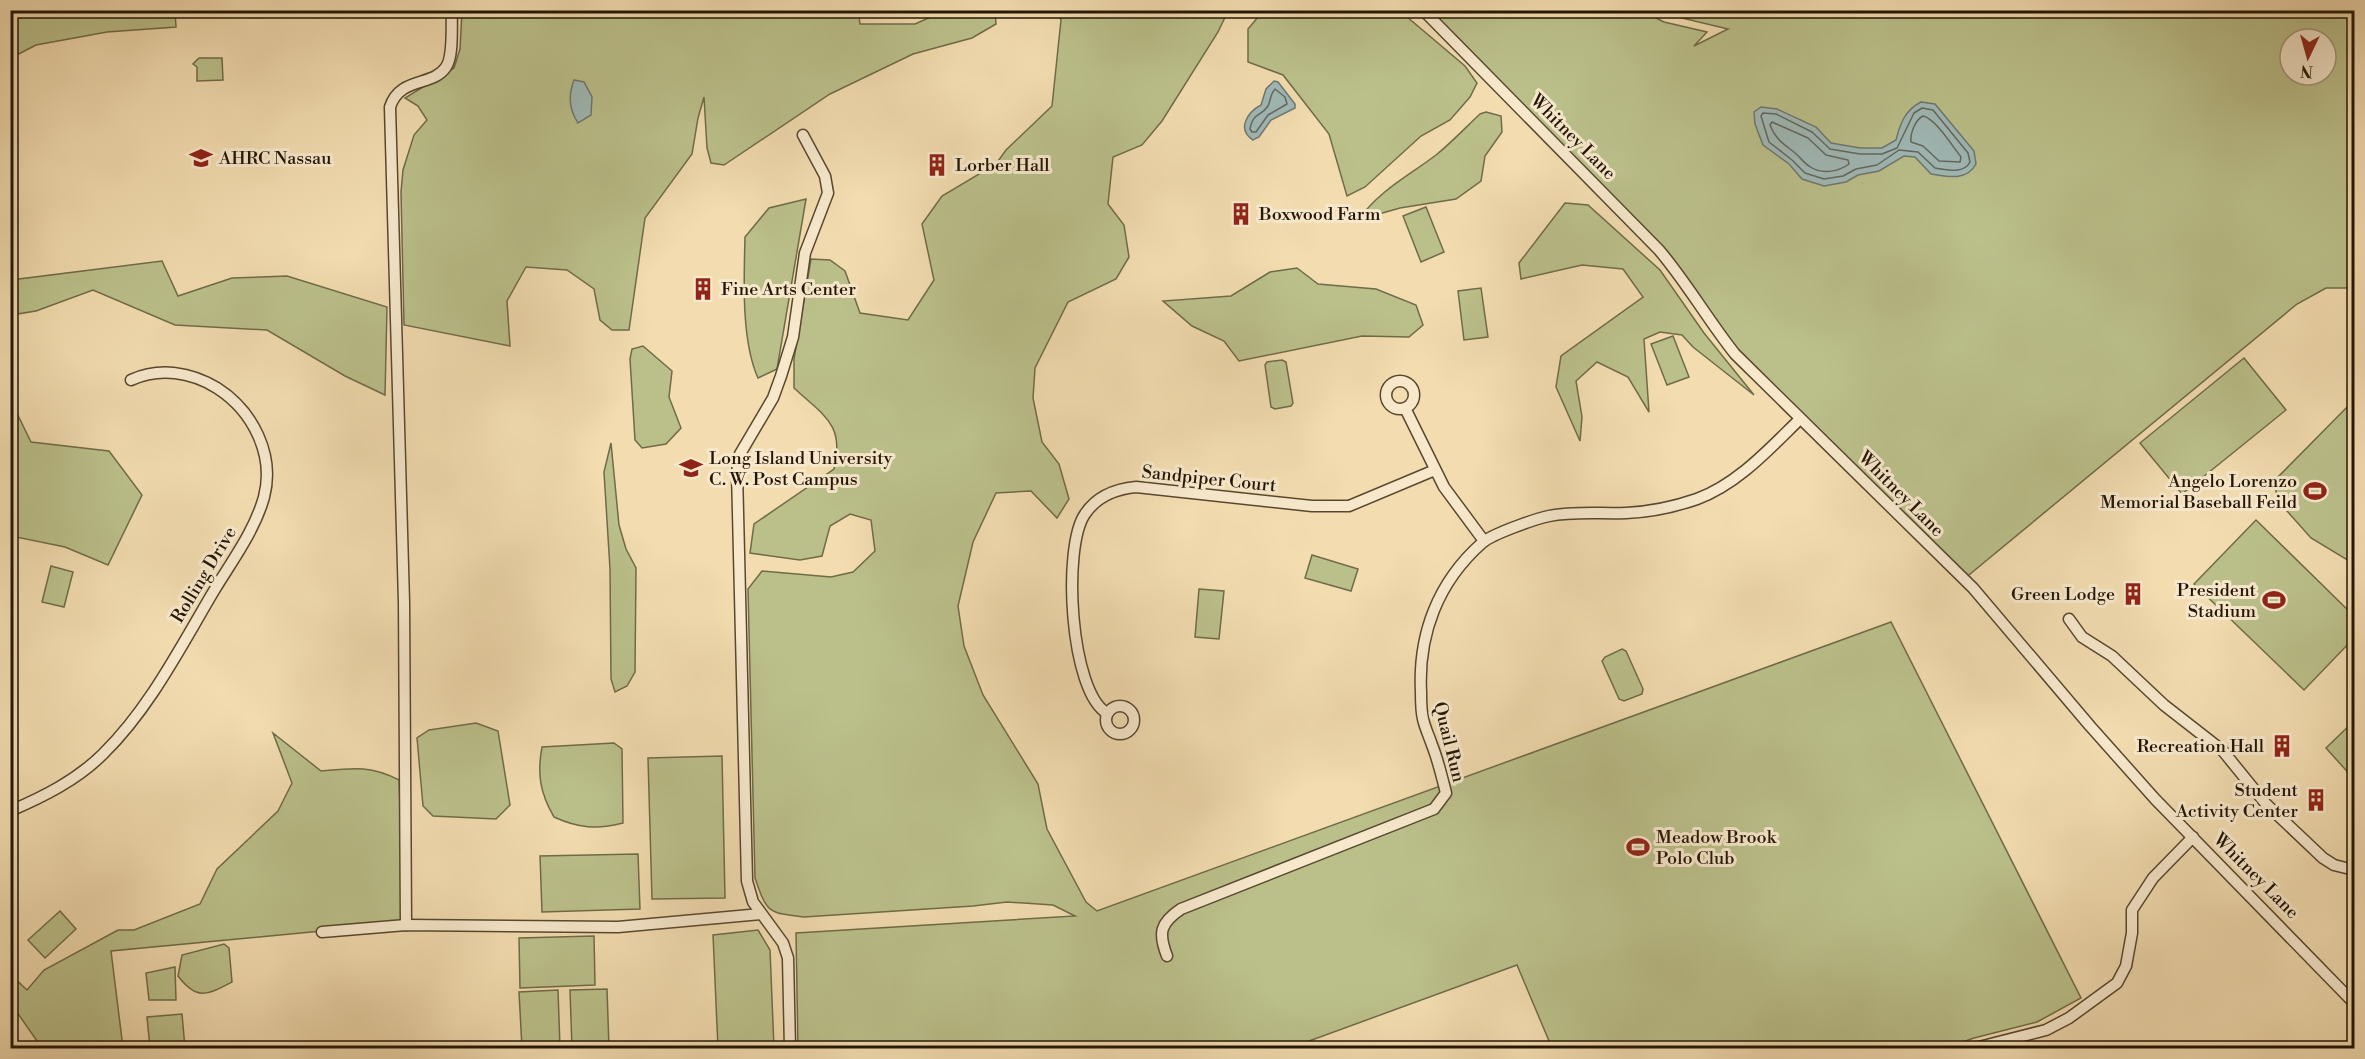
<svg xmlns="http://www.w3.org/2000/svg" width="2365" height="1059" font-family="'Libre Bodoni',serif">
	<rect width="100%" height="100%" fill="#f2dcb0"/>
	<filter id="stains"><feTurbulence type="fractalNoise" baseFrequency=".00333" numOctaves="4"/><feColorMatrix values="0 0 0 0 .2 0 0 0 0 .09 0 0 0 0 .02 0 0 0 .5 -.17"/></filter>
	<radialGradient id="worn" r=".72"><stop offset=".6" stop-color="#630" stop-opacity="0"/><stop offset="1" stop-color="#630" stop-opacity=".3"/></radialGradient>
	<g fill="#bbc08b" stroke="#706b48" stroke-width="1.5" fill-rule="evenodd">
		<path d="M11,10l164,1 1,16 -69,5 -71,13 -25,13z"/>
		<path d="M858,10l2,14h55l29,-13h51l1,13 -24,14 -59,16 -83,40 -106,71 -13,-2 -4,-15 -3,-51 -6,21 -6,36 -47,64 -16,112h-17l-12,-10 -6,-31 -27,-19 -41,-3 -19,34 3,45 -106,-21 -3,-133 2,-22 11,-35 13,-15 -9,-14 -13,-8 49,-30 6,-19 2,-38z"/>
		<path d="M1056,11h172l-10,21 -56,89 -20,24 -29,12 -5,47 16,21 5,32 -13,22 -48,23 -33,66 -2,30 9,44 17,22 10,35 -12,19 -26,-27 -35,2 -23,49 -15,64 6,40 19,49 55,89 9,45 39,73 11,9 794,-289 190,376 -44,24 -63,16 -29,10h-393l-35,-83 -227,83h-492l-2,-115 279,-17 -22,-11 -46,-3 -34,4 -169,11c-36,-4 -37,-4 -49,-39l-7,-289 14,-18 69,6 22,-5 22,-21 -4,-31 -21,-6 -20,12 -8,30 -22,4 -50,-7 4,-29 80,-55c11,-45 -10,-53 -40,-81v-29l17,-100 19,1 15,11 15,42 48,7 26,-40 -12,-56 20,-28 54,-32 10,-14 46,-44 9,-86z"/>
		<path d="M1263,11h137l65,55 12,17 -7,14 -20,23 -29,16 -56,51 -18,9 -18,-62 -46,-59 -35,-13v-33z"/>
		<path d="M1423,11h219l22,11 43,10 -13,14 34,-17 -75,-18h701v277h-28l-29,16 -333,275 -229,-225 -59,-85zM2290,39h36v36h-36z"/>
		<path d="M199,58h23l1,22 -26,1v-14l-4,-3z"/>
		<path d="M1486,112l15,4 1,16 -17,24 -4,25 -25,18 -56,9 -42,12c22,-30 49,-43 78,-65 15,-12 29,-27 44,-41z"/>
		<path d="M806,199l-29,170 -19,9c-17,-38 -14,-99 -13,-141l24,-29z"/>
		<path d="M1565,203l23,2 72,65 44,63 50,62 -61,-48 -11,-12 -22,-3 -16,7 5,73 -21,-35 -31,-15 -21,19 6,36 -2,24 -24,-54 5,-31 82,-59 -20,-28 -41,-4 -61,14 -2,-16z"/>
		<path d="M1426,207l18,45 -23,10 -18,-46z"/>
		<path d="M162,261l16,35 54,-18 55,-2 100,31 -2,88 -40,-19 -78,-46 -92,-5 -82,-35 -57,21 -25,4v-35z"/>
		<path d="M1297,268l21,16 58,5 40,16 7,20 -14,12 -47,-1 -123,25 -15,-20 -32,-15 -29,-25 68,-5 39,-24z"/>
		<path d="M1481,288l7,49 -24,3 -6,-49z"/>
		<path d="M1673,336l16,41 -22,8 -16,-41z"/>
		<path d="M643,346l29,25 -3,26 12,31 -15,16 -24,4 -7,-8 -5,-81 2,-10z"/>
		<path d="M2244,358l42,52 -104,84 -42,-51z"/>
		<path d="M1282,360l4,2 7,41 -2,3 -16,3 -4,-2 -6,-42 2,-3z"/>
		<path d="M10,399l21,43 78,9 33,44 -34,70 -43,-18 -54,-11z"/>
		<path d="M2354,400v164l-43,-26 -33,-37 -4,-20z"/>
		<path d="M611,443l8,82 7,24 10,19 -1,104 -8,14 -12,6 -4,-13 -1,-110 -6,-97z"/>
		<path d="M2256,520l98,96v22l-50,52 -110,-106z"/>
		<path d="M1312,555l46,14 -7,22 -46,-13z"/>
		<path d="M51,566l22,6 -9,35 -22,-5z"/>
		<path d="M1199,589l25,2 -5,48 -24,-2z"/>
		<path d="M1622,649l4,2 17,38 -1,5 -18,7 -5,-2 -17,-38 3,-4z"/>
		<path d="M2354,721v58l-28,-31z"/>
		<path d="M476,723l22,8 12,74 -14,14 -63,-3 -10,-10 -6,-68 12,-8z"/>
		<path d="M273,733l48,38c31,-3 50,-6 78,9l6,143 -294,28 12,97h-81l-28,-40 -3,2 -1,-33 2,-1 15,14 17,-20 74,-40h16l66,-26 17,-35 61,-58 14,-28z"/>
		<path d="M614,743l8,6 1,74c-26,7 -45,5 -69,-6 -14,-24 -17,-43 -12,-70z"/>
		<path d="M722,756l3,142 -73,1 -4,-141z"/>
		<path d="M638,854l2,55 -98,3 -2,-56z"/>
		<path d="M60,911l16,18 -31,29 -17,-18z"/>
		<path d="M758,930l12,20 4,98h-56l-5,-113z"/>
		<path d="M594,936l1,49 -75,3 -1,-50z"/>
		<path d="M224,944l5,4 3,34c-25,13 -35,19 -54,-6l4,-21z"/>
		<path d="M175,967l1,33h-27l-3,-27z"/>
		<path d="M607,989l2,59h-37l-2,-58z"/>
		<path d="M558,990l2,58h-38l-3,-56z"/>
		<path d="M182,1014l3,34h-35l-3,-31z"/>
	</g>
	<g fill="#a0b9b7" stroke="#6e7870" stroke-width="1.5">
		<path d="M574,80l10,2 8,15 -1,18 -13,8c-9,-14 -10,-27 -4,-43z"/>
		<path d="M1274,81l4,1 17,22v4l-24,12 -12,17 -6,3c-17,-11 -5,-28 8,-35l5,-16z"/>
		<path d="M1921,102l14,2 39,47 2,13c-9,17 -28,13 -45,10l-16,-17 -11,-1 -25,15 -21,4 -12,7 -22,4 -22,-7 -13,-15 -26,-19 -8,-21 -1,-12 7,-5 16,2 39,18 15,16 29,5h22l14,-8c4,-16 9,-30 25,-38z"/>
	</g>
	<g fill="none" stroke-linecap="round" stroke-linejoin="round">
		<g stroke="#62685e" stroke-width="1.5">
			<path d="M1275,89l10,8 2,7 -19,11 -12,17h-4l-2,-3c3,-17 11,-12 18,-23 3,-6 2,-12 7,-17z"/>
			<path d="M1922,108l11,2 35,43 2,9c-6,12 -23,8 -35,6l-17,-16 -19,-2 -22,15 -21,4 -13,7 -19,3 -19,-6 -13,-13 -23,-18 -8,-26 2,-3 13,1 36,18 18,17 30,5h22l15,-6 17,-35z"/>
			<path d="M1923,116c12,2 30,31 38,41l-1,5 -21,-1 -16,-15 -12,-4c-1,-8 4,-22 12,-26z"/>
			<path d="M1772,122l36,16 18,17 22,5 1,4c-11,8 -28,11 -40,2 -5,-3 -9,-9 -14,-13 -11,-9 -20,-14 -25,-28z"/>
		</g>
		<g stroke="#584830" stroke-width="13">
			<g id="minor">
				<path d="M1423,10l236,240c28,33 49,70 76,104l238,234 117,138 65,73 199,204"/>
				<circle cx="1400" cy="395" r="14"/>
				<path d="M1405,408l39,79 40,54"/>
				<path d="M2069,619l13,18 30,19 52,49 59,46 43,53 57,54 11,7 20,5"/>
				<circle cx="1120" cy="720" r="14"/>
				<path d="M1107,713c-37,-21 -45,-166 -22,-199 12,-18 30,-25 51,-27l176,19h37l86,-36"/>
				<path d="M10,811c33,-14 67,-31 93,-57 47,-46 78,-108 112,-165 17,-28 40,-59 49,-92 11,-42 -11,-86 -47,-109 -26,-16 -57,-21 -86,-8"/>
				<path d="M406,925l-2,-323 -14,-495c10,-31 43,-20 56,-40 8,-11 5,-43 6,-57"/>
				<path d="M322,932l84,-7 212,2 143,-13"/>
				<path d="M1167,956c-9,-23 -7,-33 14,-47l253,-100 12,-16c-4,-16 -8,-33 -14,-48 -3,-9 -7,-17 -9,-26 -2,-8 -2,-18 -2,-27 -3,-58 17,-110 61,-149 10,-9 53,-24 67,-27 25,-5 52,-2 77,-3 24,-1 48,-6 71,-14 41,-15 73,-51 103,-80"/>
				<path d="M790,1048l-2,-90 -5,-15 -30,-41 -6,-21 -10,-409 3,-18 33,-56 8,-22 12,-39 12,-84 23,-60 -3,-17 -22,-41"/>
				<path d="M1975,1048l71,-18 23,-12 48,-35 9,-17 6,-33v-23l21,-32 40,-41"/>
			</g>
		</g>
		<use href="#minor" stroke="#f7e8cc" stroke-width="10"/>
	</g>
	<defs>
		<g id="school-bare" transform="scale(1.8)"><path d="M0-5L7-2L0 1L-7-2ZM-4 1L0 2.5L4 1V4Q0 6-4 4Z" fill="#8f2418" stroke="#f7e8cc" stroke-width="2.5" paint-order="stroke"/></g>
		<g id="building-bare" transform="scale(1.8)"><path d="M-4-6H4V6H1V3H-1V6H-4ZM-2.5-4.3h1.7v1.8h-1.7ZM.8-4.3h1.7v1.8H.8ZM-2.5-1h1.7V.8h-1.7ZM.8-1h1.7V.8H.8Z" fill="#8f2418" stroke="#f7e8cc" stroke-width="2.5" paint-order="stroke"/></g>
		<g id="university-bare" transform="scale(1.8)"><path d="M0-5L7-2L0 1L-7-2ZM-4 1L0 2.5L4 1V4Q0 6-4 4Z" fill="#8f2418" stroke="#f7e8cc" stroke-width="2.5" paint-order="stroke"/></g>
		<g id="stadium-bare" transform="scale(1.8)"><path d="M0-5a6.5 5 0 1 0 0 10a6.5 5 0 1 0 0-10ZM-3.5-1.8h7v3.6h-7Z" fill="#8f2418" stroke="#f7e8cc" stroke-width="2.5" paint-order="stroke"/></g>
	</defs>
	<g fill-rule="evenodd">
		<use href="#school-bare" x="201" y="158"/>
		<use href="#building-bare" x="937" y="165"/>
		<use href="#building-bare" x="1241" y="214"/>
		<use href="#building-bare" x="703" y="289"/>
		<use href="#university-bare" x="691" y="468"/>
		<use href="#stadium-bare" x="2315" y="491"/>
		<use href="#building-bare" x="2133" y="594"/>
		<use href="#stadium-bare" x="2274" y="600"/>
		<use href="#building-bare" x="2282" y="746"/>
		<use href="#building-bare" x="2316" y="800"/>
		<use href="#stadium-bare" x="1638" y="847"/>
	</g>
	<g text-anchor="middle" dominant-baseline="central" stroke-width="6" stroke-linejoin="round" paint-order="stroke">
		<g font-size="18" fill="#241606" stroke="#f7e8cc">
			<text transform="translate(1573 137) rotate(45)">Whitney Lane</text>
			<text transform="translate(1209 479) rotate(6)">Sandpiper Court</text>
			<text transform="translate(1901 494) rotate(45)">Whitney Lane</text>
			<text transform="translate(204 575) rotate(-59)">Rolling Drive</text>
			<text transform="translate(1449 742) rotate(76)">Quail Run</text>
			<text transform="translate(2256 876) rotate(45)">Whitney Lane</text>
		</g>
		<g font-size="18" fill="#241606" stroke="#f7e8cc" text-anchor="start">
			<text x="219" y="158">AHRC Nassau</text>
			<text x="955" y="165">Lorber Hall</text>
			<text x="1259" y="214">Boxwood Farm</text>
			<text x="721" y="289">Fine Arts Center</text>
			<text x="709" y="458">Long Island University<tspan x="709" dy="21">C. W. Post Campus</tspan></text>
			<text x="2297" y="481" text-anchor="end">Angelo Lorenzo<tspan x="2297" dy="21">Memorial Baseball Feild</tspan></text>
			<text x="2256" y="590" text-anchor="end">President<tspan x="2256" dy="21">Stadium</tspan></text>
			<text x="2115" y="594" text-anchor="end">Green Lodge</text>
			<text x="2264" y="746" text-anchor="end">Recreation Hall</text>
			<text x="2298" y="790" text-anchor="end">Student<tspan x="2298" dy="21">Activity Center</tspan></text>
			<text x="1656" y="837">Meadow Brook<tspan x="1656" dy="21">Polo Club</tspan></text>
		</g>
	</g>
	<rect width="2365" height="1059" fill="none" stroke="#f2dcb0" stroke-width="36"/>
	<rect x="12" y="12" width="2341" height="1035" fill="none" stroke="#241606" stroke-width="3"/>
	<rect x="18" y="18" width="2329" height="1023" fill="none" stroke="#241606" stroke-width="1.5"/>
	<g transform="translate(2308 57) rotate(185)"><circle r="28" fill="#f7e8cc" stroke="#a3947d" stroke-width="1.5"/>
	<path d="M0-4.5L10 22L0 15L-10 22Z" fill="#8f2418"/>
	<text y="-9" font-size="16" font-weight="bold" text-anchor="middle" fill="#241606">N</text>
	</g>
	<rect width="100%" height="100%" filter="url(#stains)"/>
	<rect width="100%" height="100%" fill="url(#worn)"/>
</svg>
